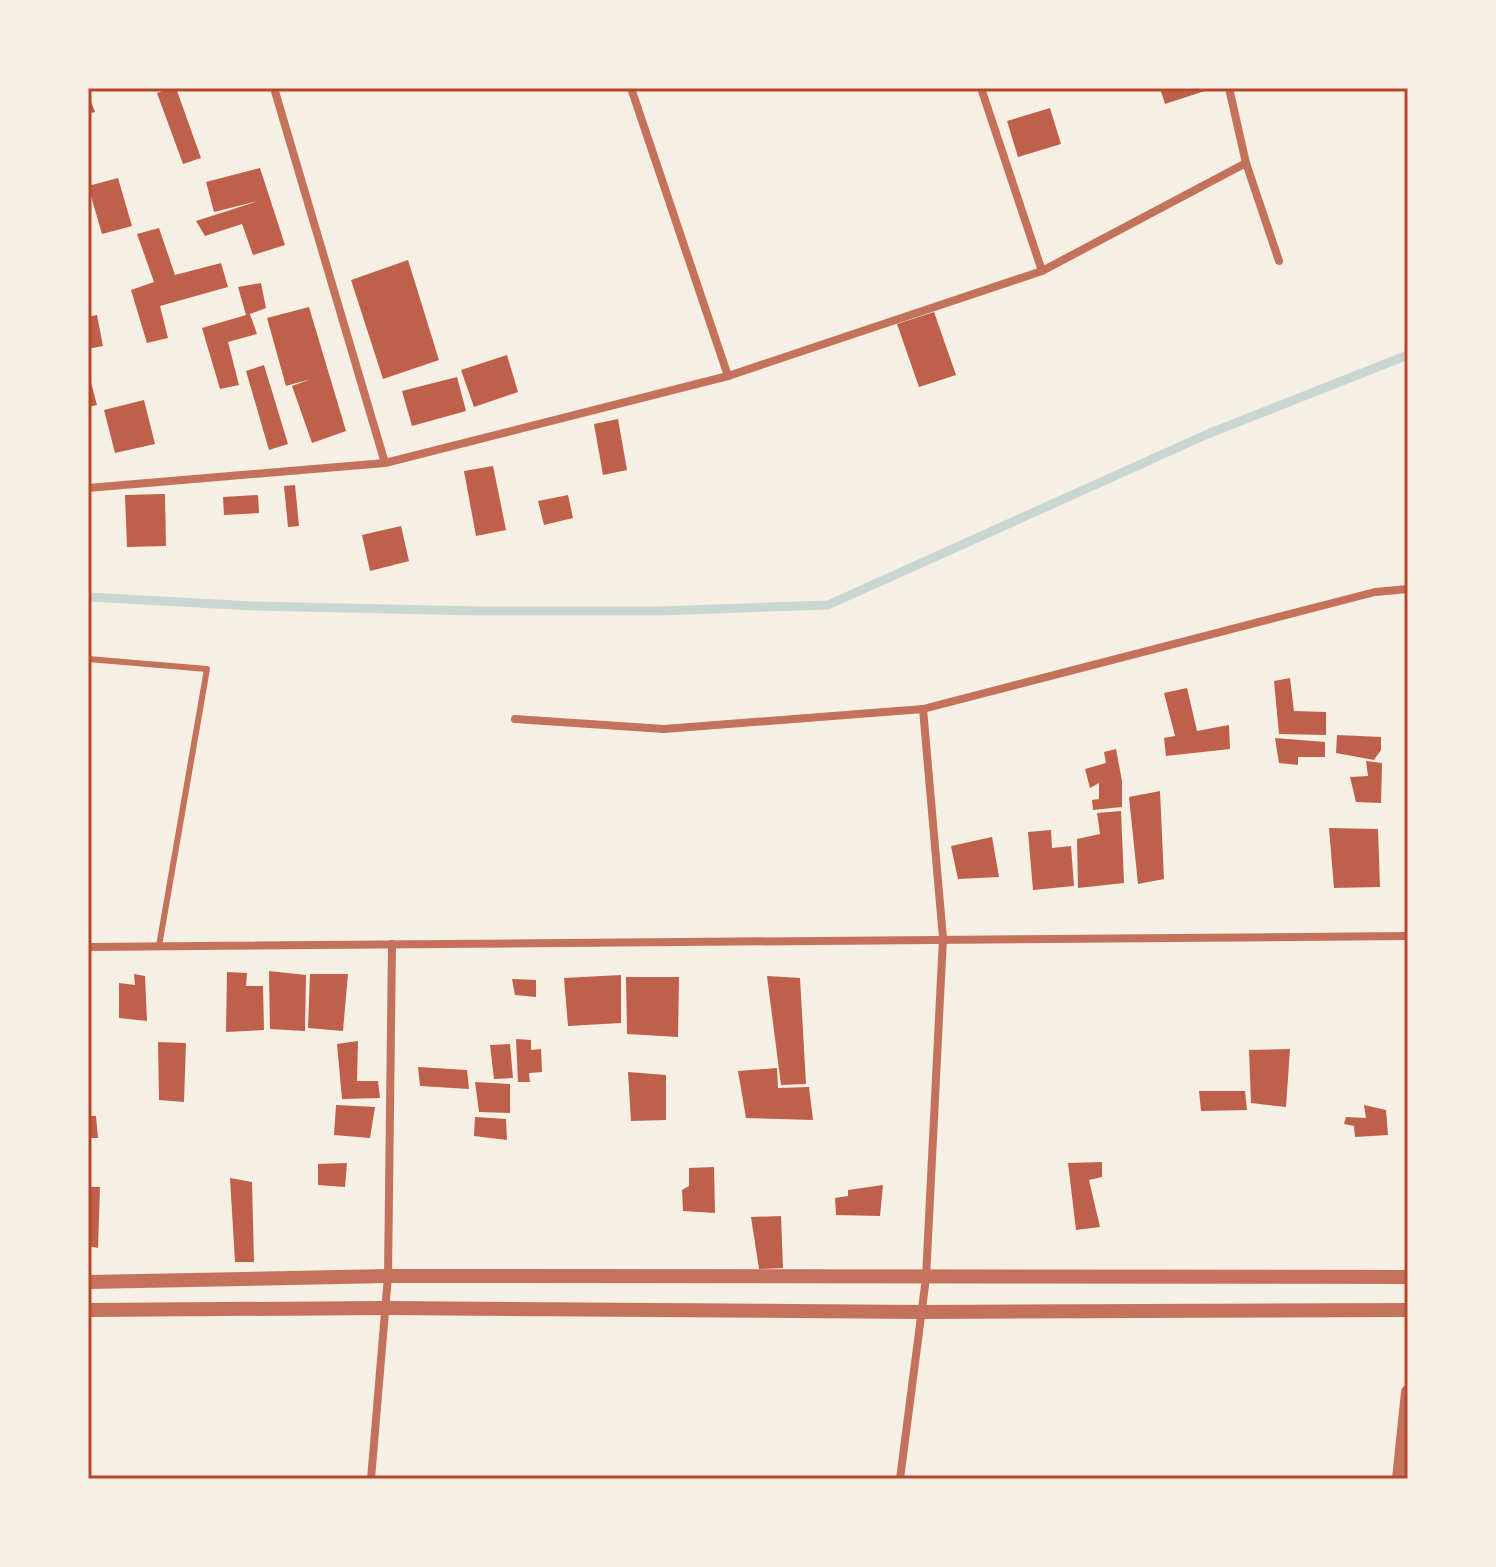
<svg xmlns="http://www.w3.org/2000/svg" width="1496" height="1567" font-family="'Public Sans',sans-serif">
	<rect width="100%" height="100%" fill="#f6efe4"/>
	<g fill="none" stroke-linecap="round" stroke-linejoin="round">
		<path stroke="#c9d6d2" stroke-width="9" d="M88,597l165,9 226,5h181l168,-6 382,-172 198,-78"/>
	</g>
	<g fill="#bf614a">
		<path d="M171,88h5l25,70 -18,6 -26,-71z"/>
		<path d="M1160,88h51v1l-46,15z"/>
		<path d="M88,94l7,18 -7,2z"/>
		<path d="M1050,108l11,36 -43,13 -11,-36z"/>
		<path d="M260,168l25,77 -32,10 -11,-31 -37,12 -9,-15 62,-20 -44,11 -8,-30z"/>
		<path d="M118,178l14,48 -30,8 -14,-48z"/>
		<path d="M159,228l16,47 46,-12 7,24 -68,19 8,32 -21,5 -16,-53 23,-8 -17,-48z"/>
		<path d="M408,260l31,100 -56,19 -32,-99z"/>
		<path d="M261,283l5,25 -16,6 7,20 -29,8 11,43 -19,4 -18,-61 44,-13 -8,-28z"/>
		<path d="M309,307l37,124 -34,12 -20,-57 19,-7 -25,7 -19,-68z"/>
		<path d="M934,312l22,63 -37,12 -22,-63z"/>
		<path d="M97,315l6,31 -15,3v-32z"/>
		<path d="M507,355l11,37 -44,15 -13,-37z"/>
		<path d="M264,365l24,79 -19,6 -23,-79z"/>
		<path d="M88,371l9,34 -9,2z"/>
		<path d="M457,377l9,34 -54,15 -10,-35z"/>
		<path d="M144,400l11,44 -40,9 -11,-43z"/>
		<path d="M618,419l9,51 -24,5 -9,-51z"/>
		<path d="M493,466l13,64 -30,6 -12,-65z"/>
		<path d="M295,485l4,41 -11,1 -4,-41z"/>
		<path d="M165,494l1,52 -39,1 -2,-52z"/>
		<path d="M258,495l1,18 -35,2 -1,-18z"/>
		<path d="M568,495l5,23 -29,7 -6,-24z"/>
		<path d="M401,526l8,35 -39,10 -8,-36z"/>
		<path d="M1290,678l4,33 32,1v23l-47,-1 -5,-53z"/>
		<path d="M1187,688l10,43 32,-6 1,24 -64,7 -2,-18 11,-2 -11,-43z"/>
		<path d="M1337,735l44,2v13l-7,10 -38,-7z"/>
		<path d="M1275,738l50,4v15h-27v8l-19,-2z"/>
		<path d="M1116,749l6,32v26l-29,3 -1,-10 7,-1v-16l-9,5 -5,-19 21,-6 -2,-11z"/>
		<path d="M1366,761l16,2 -1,40 -25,-1 -6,-25 18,-1z"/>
		<path d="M1160,791l4,88 -26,5 -9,-87z"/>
		<path d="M1121,811l3,72 -46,5 -1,-49 23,-5 -3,-21z"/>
		<path d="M1329,828l49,1 2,58 -46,1z"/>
		<path d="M1051,830l1,18 19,-2 3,40 -41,4 -5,-58z"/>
		<path d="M992,837l7,40 -41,2 -7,-33z"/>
		<path d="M269,971l37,4 -1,56 -35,-2z"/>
		<path d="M227,972l20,1 -1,13h17l1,44 -38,2z"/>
		<path d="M134,974l11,2 2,45 -28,-3v-35l16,2z"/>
		<path d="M310,974h38l-5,57 -35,-3z"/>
		<path d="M621,975v48l-53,3 -4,-48z"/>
		<path d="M767,976l33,2 6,106 -25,1z"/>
		<path d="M626,977h53l-1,60 -51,-3z"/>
		<path d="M512,979l24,1v17l-21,-2z"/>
		<path d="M516,1039l15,1v10l10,-1 1,23 -13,1 1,9h-12z"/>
		<path d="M358,1041l-1,40h21l2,17 -38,1 -5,-55z"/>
		<path d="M158,1042l28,1 -2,59 -25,-2z"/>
		<path d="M510,1044l3,34 -19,1 -4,-34z"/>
		<path d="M1290,1049l-4,58 -35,-4 -2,-53z"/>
		<path d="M418,1067l49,3 2,19 -49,-3z"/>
		<path d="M777,1068l1,20 31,-1 4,33 -67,-2 -8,-47z"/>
		<path d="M628,1072l38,3v45l-35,1z"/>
		<path d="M475,1082l35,2v29l-31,-1z"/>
		<path d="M1199,1091h46l2,19 -46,1z"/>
		<path d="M336,1105l39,2 -5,31 -36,-3z"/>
		<path d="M1364,1105l22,5 2,25 -33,2 -1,-11 -10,-2 2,-7 20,1z"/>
		<path d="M88,1116h8l2,22h-10z"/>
		<path d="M475,1117l31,2 1,21 -33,-4z"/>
		<path d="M1102,1162v15l-13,3 11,47 -24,3 -8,-67z"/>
		<path d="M347,1163l-2,24 -27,-2v-21z"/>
		<path d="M714,1167l1,46 -32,-2 -1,-21 7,-4v-18z"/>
		<path d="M230,1178l22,4 2,80h-19z"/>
		<path d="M883,1185l-3,31 -44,-1 -1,-17 13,-2v-6z"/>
		<path d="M88,1187h12l-2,61 -10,-2z"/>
		<path d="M781,1216l2,52 -24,1 -8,-52z"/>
	</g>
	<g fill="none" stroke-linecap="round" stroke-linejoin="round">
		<path stroke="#c5725c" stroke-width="6" d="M88,659l119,10 -48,277"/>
		<g stroke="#c5725c" stroke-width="8">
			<path d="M274,88l111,375"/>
			<path d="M631,88l97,288"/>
			<path d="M981,88l61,183"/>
			<path d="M1229,88l17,75 33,98"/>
			<path d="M88,488l297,-25 343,-87 314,-105 204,-108"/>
			<path d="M515,719l149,10 259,-20 452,-117 33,-3"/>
			<path d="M88,947l1320,-11"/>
			<path d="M371,1479l17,-203 4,-332"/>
			<path d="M900,1479l26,-201 17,-340 -20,-229"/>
		</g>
		<g stroke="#c5725c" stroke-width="14">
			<path d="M88,1282l300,-6 1020,1"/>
			<path d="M88,1310l298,-2 535,4 487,-2"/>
			<path d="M1399,1479l9,-87"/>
		</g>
	</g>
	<rect width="1496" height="1567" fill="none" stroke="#f6efe4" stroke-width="180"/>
	<rect x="90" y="90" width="1316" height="1387" fill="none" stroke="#b5482f" stroke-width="3"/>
</svg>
